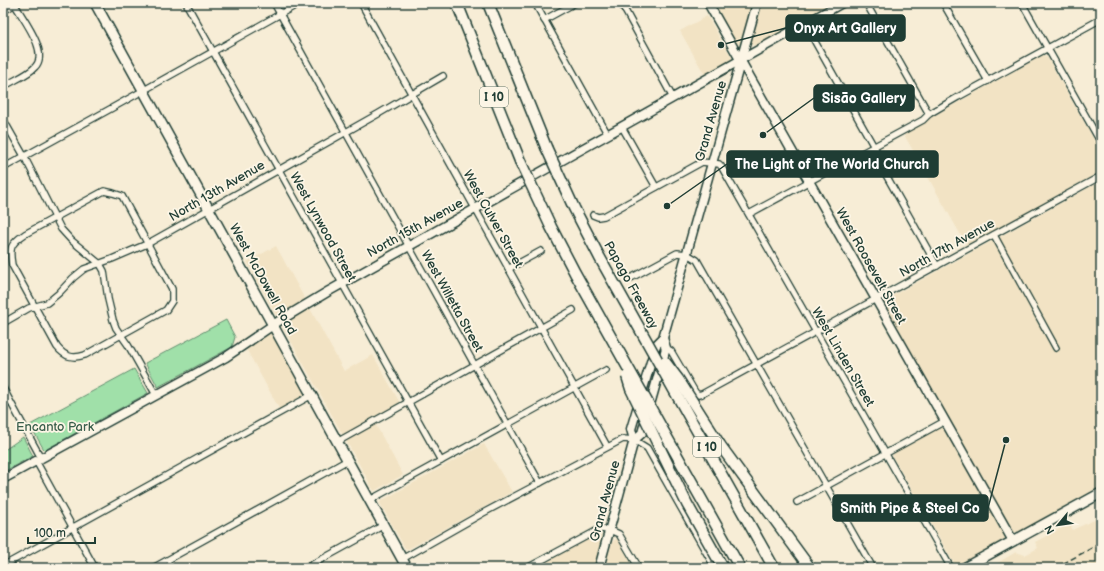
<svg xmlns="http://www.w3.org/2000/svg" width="1104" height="571" font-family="'Balsamiq Sans',sans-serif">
	<rect width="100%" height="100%" fill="#f7edd6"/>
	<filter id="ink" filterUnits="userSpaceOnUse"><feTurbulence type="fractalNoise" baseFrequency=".025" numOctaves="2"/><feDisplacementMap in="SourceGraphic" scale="8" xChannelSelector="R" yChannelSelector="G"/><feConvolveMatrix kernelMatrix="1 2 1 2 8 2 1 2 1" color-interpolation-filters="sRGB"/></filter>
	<g filter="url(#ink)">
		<g fill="#f2e3c4">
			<path d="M715,3h118l-75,42 -24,-1 -20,-36z"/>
			<path d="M707,16l25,42 -1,3 -26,14 -25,-44z"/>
			<path d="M1043,55l4,2 54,95v20l-134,74 -64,-113z"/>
			<path d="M1101,181v305l-82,46h-5l-2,-1 -129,-228 2,-3z"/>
			<path d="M276,246l68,125 29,-16 27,48 -28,15 31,57 -29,16 -127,-229z"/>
			<path d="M274,324l38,71 -31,17 -37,-67z"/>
			<path d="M939,428h3l3,1 61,107 -2,4 -45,25 -5,-2 -61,-106v-4z"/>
			<path d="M484,444l28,48 -104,57 -3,-1 -25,-45 1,-2z"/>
			<path d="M1101,517v51h-112l27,-16 9,3 13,-7 -3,-6 36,-19 1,7z"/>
			<path d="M598,534l3,2 1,4 -8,28h-59z"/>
			<path d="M616,539l2,1 16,28h-29l7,-26z"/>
		</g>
		<g fill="#a0e0a9" stroke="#608e6e">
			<path d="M226,320l9,17 -3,10 -74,40 -13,-24z"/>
			<path d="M134,369l14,24 -103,57 -2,-2 -13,-23z"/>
			<path d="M23,437l10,19 -30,16v-21z"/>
		</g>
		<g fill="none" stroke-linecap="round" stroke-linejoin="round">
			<g stroke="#1f3d34" stroke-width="8">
				<g id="street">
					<path d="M186,3l255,458"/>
					<path d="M274,3l266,480"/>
					<path d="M361,3l246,443"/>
					<path d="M535,3l73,132"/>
					<path d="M621,3l52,95"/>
					<path d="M866,3l63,111"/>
					<path d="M943,3l45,78"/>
					<path d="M1022,3l79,140"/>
					<path d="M1100,3l1,1"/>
					<path d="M3,11l14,-8"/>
					<path d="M544,20l31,-17"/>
					<path d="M805,24l73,130 3,12 56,100"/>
					<path d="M3,87c9,-6 25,-12 32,-20 15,-15 -13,-49 -21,-64"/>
					<path d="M3,119l21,37 37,73 10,11 29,24 4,7 4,28 5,21 3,8 12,17 28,50"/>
					<path d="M622,127l34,60"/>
					<path d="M3,168l109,-60 188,-105"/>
					<path d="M104,191l9,2 9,3 50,93v12l-6,9 -81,45c-12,4 -20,2 -28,-8l-45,-82c-3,-17 -2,-21 13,-31z"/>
					<path d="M749,214l174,-94 6,-6 29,-17 143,-78"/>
					<path d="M593,215l5,2 6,-1 98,-54 17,2 2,2 230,402"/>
					<path d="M994,235l62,113"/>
					<path d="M508,269l33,-18"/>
					<path d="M629,279l48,-26 10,1 10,6 176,308"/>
					<path d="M3,323l26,-15 18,-5 12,-10 14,-15 11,-9 28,-10 35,-15 231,-130 65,-38"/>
					<path d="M664,347l7,4 24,41 3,3 4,-1 399,-218"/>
					<path d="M3,388l38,70"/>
					<path d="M337,442l236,-132"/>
					<path d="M36,461l59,107"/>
					<path d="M370,500l236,-130"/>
					<path d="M797,502l148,-81"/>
					<path d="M402,559l81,-46 140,-74 11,1 13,8 68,120"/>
					<path d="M3,566l309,-171"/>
					<path d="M153,568l195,-108"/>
					<path d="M306,568l78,-43"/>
					<path d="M527,568l73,-39 10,1 9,4 20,34"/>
				</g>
			</g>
			<g stroke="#1f3d34" stroke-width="11">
				<g id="secondary">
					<path d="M708,3l305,538"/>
					<path d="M634,440l-3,-11 25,-84 7,-7 94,-335"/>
					<path d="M3,479l223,-122 53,-36 50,-30 513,-288"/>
					<path d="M599,568l35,-128 8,-7 24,-85 -3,-10"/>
				</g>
			</g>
			<g stroke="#1f3d34" stroke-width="12">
				<g id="primary">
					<path d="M95,3l312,565"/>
					<path d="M964,568l137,-75"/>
				</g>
			</g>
			<g stroke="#1f3d34" stroke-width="13">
				<g id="highway">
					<path d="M457,3l63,158"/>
					<path d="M488,3l58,144"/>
					<path d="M720,445l90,123"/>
				</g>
			</g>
			<use href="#street" stroke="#fcf5e5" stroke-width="5.5"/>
			<use href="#secondary" stroke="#fcf5e5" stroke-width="8"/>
			<use href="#primary" stroke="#fcf5e5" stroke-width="9"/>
			<use href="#highway" stroke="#fcf5e5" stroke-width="10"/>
			<path stroke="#1f3d34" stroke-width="1.5" stroke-dasharray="6 3" stroke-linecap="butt" d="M1055,568l46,-25"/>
			<g stroke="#1f3d34" stroke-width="13" stroke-linecap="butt">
				<g id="highway-bridge">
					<path d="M546,147l28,61 26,50 174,310"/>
					<path d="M520,161l31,66 24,46 165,295"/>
					<path d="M665,362l13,17 42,66"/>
					<path d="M627,376l4,13 56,115 36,64"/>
				</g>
			</g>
			<use href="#highway-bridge" stroke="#fcf5e5" stroke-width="10"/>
		</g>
	</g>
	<g text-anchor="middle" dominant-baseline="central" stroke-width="3.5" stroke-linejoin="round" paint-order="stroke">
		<g fill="#fcf5e5" stroke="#617469" stroke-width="1">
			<rect x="480" y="87" width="28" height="20" rx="3"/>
			<rect x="693" y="437" width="28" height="20" rx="3"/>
		</g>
		<g font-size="12" font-weight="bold" fill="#1f3d34">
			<text x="494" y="97">I 10</text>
			<text x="707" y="447">I 10</text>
		</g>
		<g font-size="13" fill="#1f3d34" stroke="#fcf5e5">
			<text transform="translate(711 121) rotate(-74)">Grand Avenue</text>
			<text transform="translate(217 191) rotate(-30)">North 13th Avenue</text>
			<text transform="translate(493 219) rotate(61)">West Culver Street</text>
			<text transform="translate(323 227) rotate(61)">West Lynwood Street</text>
			<text transform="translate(415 228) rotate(-29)">North 15th Avenue</text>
			<text transform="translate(947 248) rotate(-29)">North 17th Avenue</text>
			<text transform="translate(871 266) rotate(61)">West Roosevelt Street</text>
			<text transform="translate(263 279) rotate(61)">West McDowell Road</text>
			<text transform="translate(631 285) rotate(61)">Papago Freeway</text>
			<text transform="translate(452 301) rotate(61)">West Willetta Street</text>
			<text transform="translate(843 357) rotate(60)">West Linden Street</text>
			<text transform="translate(605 501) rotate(-75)">Grand Avenue</text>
		</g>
		<g font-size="13" fill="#395e4b" stroke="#fcf5e5">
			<text x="55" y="427">Encanto Park</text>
		</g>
	</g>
	<path fill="none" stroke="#1f3d34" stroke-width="1.5" d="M721 45L786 28M763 135L814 98M667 206L727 164M1006 440L988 508"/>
	<g fill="#1f3d34" stroke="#fcf5e5" stroke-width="1.5">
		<circle cx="721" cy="45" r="4"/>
		<circle cx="763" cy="135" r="4"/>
		<circle cx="667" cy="206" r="4"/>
		<circle cx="1006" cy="440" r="4"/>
	</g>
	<g fill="#1f3d34" stroke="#1f3d34" stroke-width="1.5">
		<rect x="786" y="15" width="119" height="26" rx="4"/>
		<rect x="814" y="85" width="100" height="26" rx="4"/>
		<rect x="727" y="151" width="211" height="26" rx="4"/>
		<rect x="833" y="495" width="155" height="26" rx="4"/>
	</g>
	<g font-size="14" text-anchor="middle" font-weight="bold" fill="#fff">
		<text x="845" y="33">Onyx Art Gallery</text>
		<text x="864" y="103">Sisāo Gallery</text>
		<text x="832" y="169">The Light of The World Church</text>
		<text x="910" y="513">Smith Pipe &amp; Steel Co</text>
	</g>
	<rect width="1104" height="571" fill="none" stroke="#fcf5e5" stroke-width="16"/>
	<rect x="8" y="8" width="1088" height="555" fill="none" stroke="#1f3d34" stroke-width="1.5" filter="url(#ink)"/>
	<g transform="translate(1058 525) rotate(241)" stroke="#fcf5e5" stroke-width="3" paint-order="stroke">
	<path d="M0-3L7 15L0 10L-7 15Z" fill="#1f3d34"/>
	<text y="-6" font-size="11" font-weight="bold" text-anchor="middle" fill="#1f3d34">N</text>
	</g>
	<path d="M28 537v6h67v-6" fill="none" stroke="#1f3d34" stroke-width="2"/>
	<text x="34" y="537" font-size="12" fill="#1f3d34" stroke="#fcf5e5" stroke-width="3" paint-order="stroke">100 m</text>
</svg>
